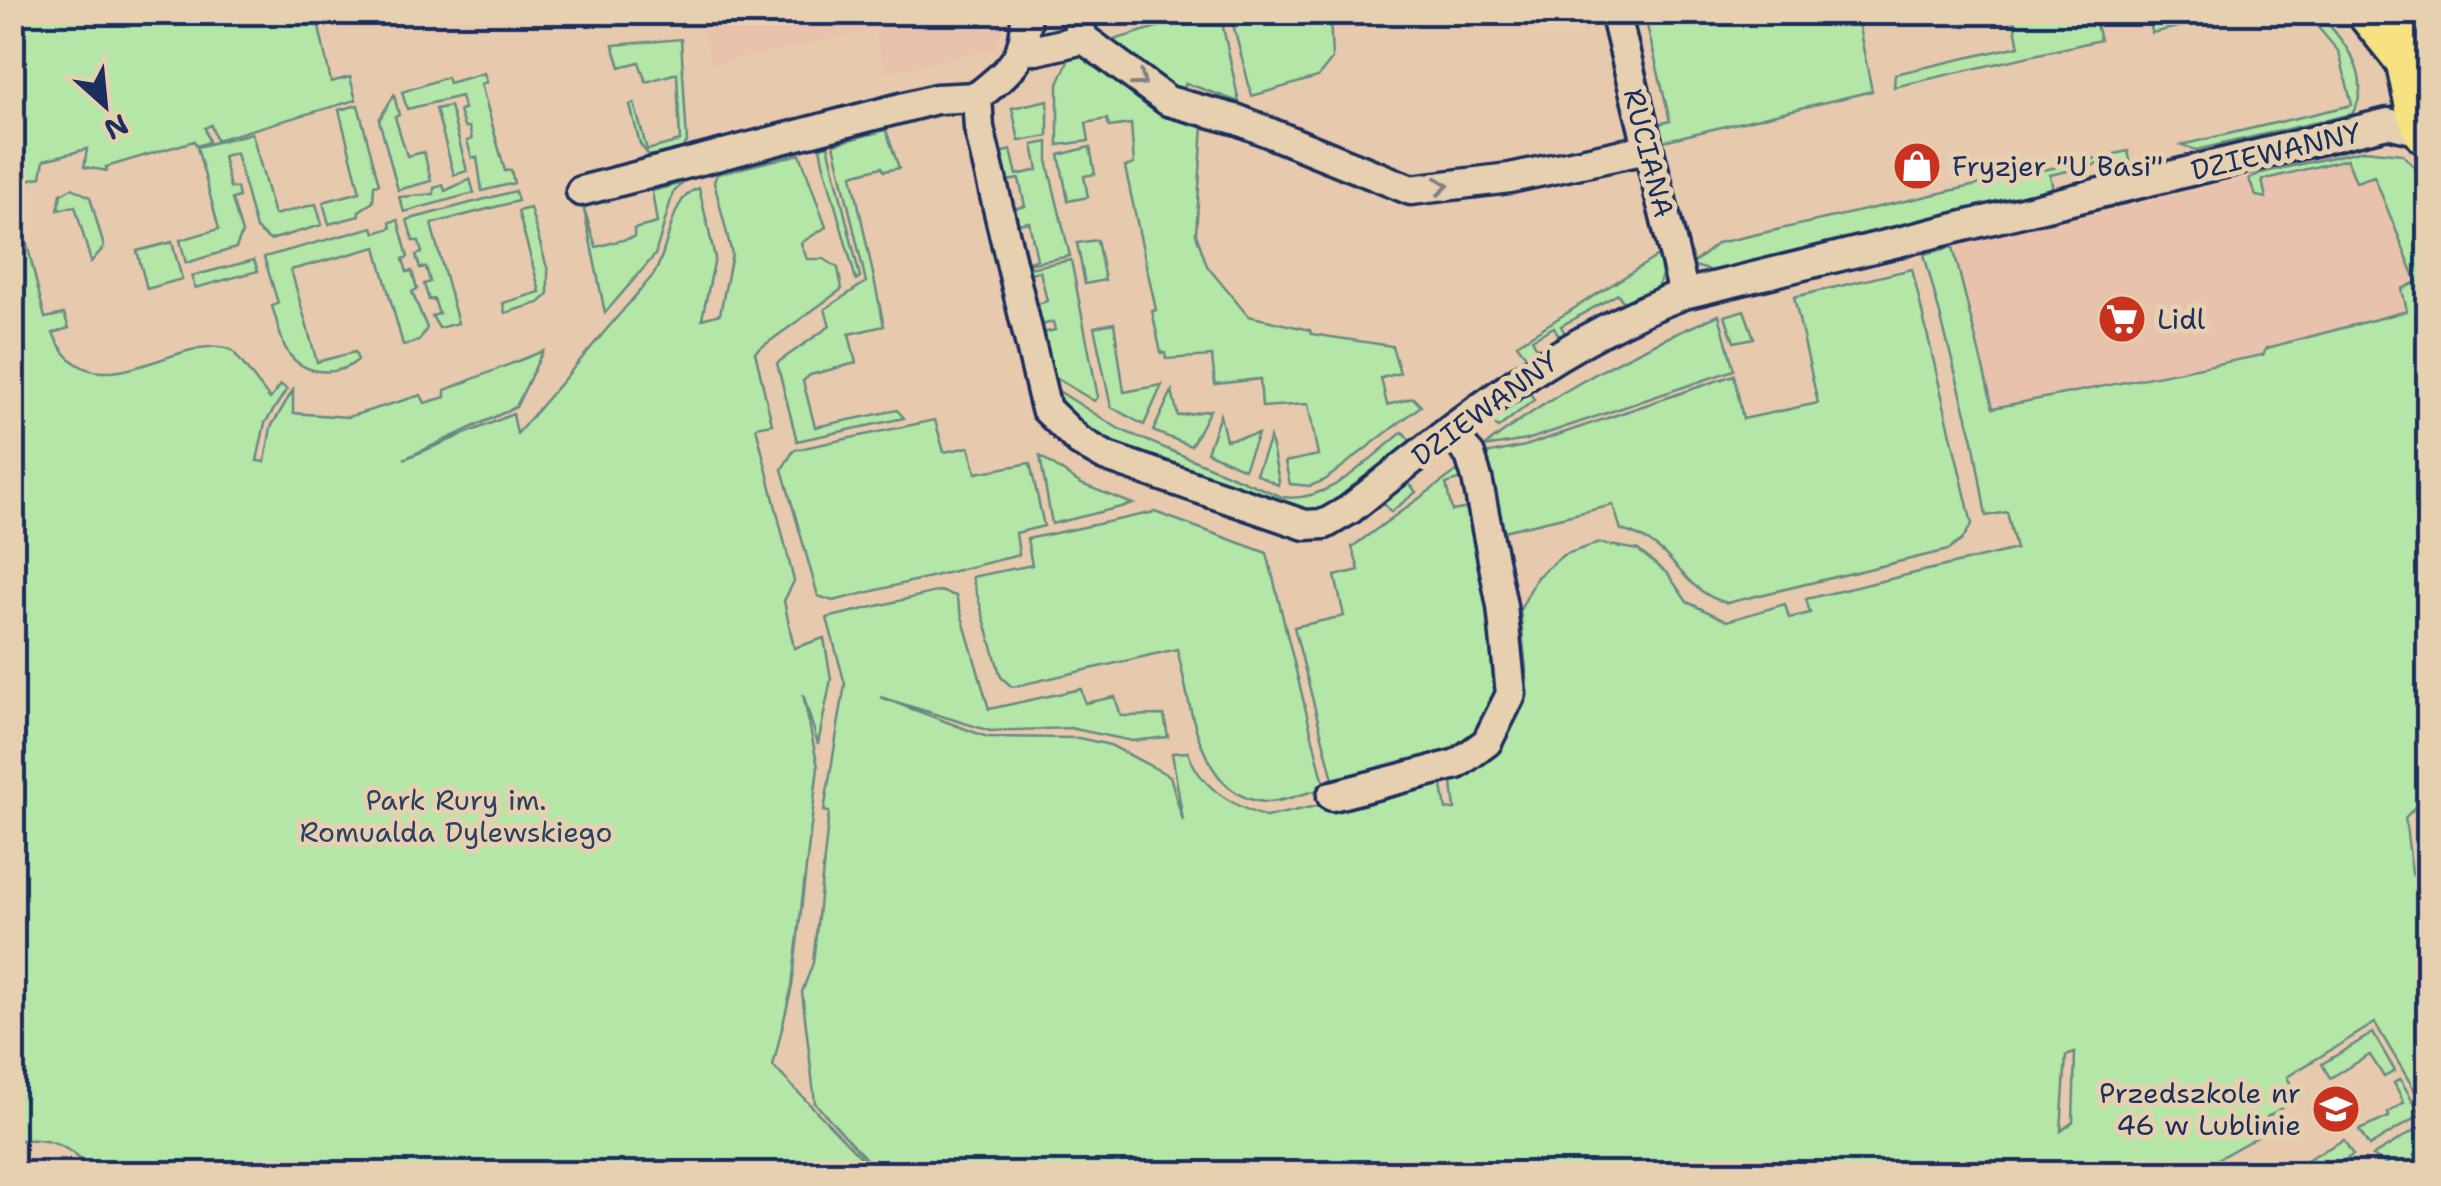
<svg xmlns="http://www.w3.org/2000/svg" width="2441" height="1186" font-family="'Shantell Sans',sans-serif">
	<rect width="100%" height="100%" fill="#e7caae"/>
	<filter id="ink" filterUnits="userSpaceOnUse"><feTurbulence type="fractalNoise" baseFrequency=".01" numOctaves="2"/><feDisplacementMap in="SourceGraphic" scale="20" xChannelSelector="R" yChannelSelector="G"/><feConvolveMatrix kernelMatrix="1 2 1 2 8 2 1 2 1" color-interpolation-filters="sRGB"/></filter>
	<g filter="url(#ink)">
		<g fill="#e8c2ad">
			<path d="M700,13l308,-1 1,1 -13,36 -111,24 -11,-43 -163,35z"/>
			<path d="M2364,150l53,132 -10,29 -139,37 -5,7 -271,53 -39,-161z"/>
		</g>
		<g fill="#b3e6a7" stroke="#678a82" stroke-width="2.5" fill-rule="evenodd">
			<path d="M2149,12h89v1l-86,20z"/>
			<path d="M12,13h304l15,69 19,-5 6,23 -140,40 -5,-15 -6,3 4,14 -12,4 -3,-5 -88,26 1,4 -23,-4 3,-18 -43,11 -3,17 -28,6z"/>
			<path d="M1179,13h41l19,89 -53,-19 -5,12 -74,-53 60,-18z"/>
			<path d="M1230,13h100l2,46 -14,18 -66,19z"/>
			<path d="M1644,13h212l16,78 -213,51 -5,-17 16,-4z"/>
			<path d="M2012,13h81l7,27 -206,47 1,-13 124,-28z"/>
			<path d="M2306,13h13c23,27 57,64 33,101l-156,36 -15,-5 171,-40 -13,-53z"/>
			<path d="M681,39l6,103 -5,6 -33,8 -9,-12 -10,-39 4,-2 13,47 33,-9 -3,-68 -31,9 -7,-20 -19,5 -7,-22z"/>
			<path d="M1076,51l127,74 -7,109 11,32 41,50 62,14 1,4 81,12 8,27 -19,5 6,27 26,-7 8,8 -96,74 -15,6 -20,-2 -5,-22 33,-7 -10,-51 -46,3 -2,-28 -45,5 -3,-28 -46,3 -1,-6h-4l-9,-42 4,-1 -31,-143 9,-3 -3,-40 -22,3 -2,-8 -21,4 3,18 -31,4v-61l14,-32z"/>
			<path d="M484,73l3,9 -6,2 24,87 6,-1 3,13 -32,8 -5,-34 -5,1 -5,-17 5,-2 -3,-12h-5l-5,-16 5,-2 -3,-13 -54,13 -5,-17 45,-15 2,6z"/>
			<path d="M394,95l5,20 -4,2 12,39 17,-4 7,29 -33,9 -19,-70z"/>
			<path d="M1048,100v36l-29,5 -7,-33z"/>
			<path d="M358,105l21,79 -5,1 -1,17 -14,9v5l-30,8 -6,-22 37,-10 -21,-82z"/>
			<path d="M450,106l17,65 -13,4 -18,-66z"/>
			<path d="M886,130l13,38 -15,3 -2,-4 -30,8 32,151 -35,8 7,29 -46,12 -7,6 12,46 82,-17 7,8 -107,23 -20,-78 53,-37 -5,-17 41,-27 -32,-138z"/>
			<path d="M252,133l22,82 42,-11 6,21 -52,15 -14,-11 -20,-76 -13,3 7,32h7l2,9 -7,2 10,34 -6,15 -50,15 -6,-23 39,-11 -22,-82z"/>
			<path d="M1048,142v23l22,91 -48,9 15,-6 -8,-37 -17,3 -3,-15 16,-4 -6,-27 -17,3 -7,-28 16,-4 6,25 21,-5 -5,-25z"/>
			<path d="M828,145l32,132 -4,3 -33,-118 -3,-15z"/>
			<path d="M1090,147l5,27 -11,2 4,21 -20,4 -9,-46z"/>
			<path d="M2364,150l38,4 26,28v611l-23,25 7,55 16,26v214l-53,-90 -88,54 11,21 -31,19 6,11 -68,38 8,7h-1334l-64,-70 -13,-111 11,-29 16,-151 -5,-1 21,-127 -18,-66 113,-27 16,5 33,113 92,-20 4,14 30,-6 6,19 43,-1 4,22 -36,4 -62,-13 -80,3 -110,-34 107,40 92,1 31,7 60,31 13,45 -11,-68 16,-1c11,35 45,54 78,65l175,-38 5,31 9,-1 -4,-34 59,-56h6l11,-39 -7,-70 17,-33 26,-22 36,-12 39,7 30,24 19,28 40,19 58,-17 4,14 21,-5 -4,-14 210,-50 -9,-37 -21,4 -13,-76 -49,-186 29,-7 40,161 270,-53 4,-7 140,-37 -5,-22 15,-7 -43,-106 -18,6 -9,-23 -85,21 4,18 -10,-2 -7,-17 12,-6zM2075,1053l-2,69 -12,9 5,-75z"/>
			<path d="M2128,151l3,14 -26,6 -2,-8 -53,12 3,15 -341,81 -21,-6 27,-22z"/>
			<path d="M800,154l26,73 -25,16 6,16h17l14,9 4,21 -87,63 17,72 -16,3 38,154 -10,20 10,47 30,-10 7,41 -13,65 -15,-50 15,73 -26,219 -19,80 103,107 -781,1c-25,-28 -44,-38 -82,-33v-955l32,132 19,-4 5,14 -16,5c39,90 131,-7 180,18l37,48 11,-14 6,4 -22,34 -8,38 8,1 6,-35 22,-37v23l55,4 73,-22 4,8 20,-6v-7l98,-39 -27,56 -112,52 109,-45 4,20 137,-160c16,-25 15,-78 45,-86l16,70 -13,61 18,-5 12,-60 -18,-72 3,-8z"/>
			<path d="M470,179l4,14 -70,19 -5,-15 35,-3v-6l9,-3 2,6z"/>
			<path d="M682,183l-9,10 -18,62 -50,58 -22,-108 13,42 38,-10v-8l23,-6 -5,-32z"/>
			<path d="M72,188l18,9 14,50 -13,15 -16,-56 -17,4 3,-16z"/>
			<path d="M515,191l3,10 -87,23 27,99 -19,5 -7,-12 7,-2 -5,-15 -5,1 -5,-16 6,-2 -4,-15 -6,1 -4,-13 6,-2 -3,-12h-6l-6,-21z"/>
			<path d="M530,208l18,63v24l-9,8 -34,10 -2,-10 37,-11 -22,-81z"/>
			<path d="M398,220l10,37 -5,2 4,13 5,-1 5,18 -5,3 15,36 -8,13 -16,4 -27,-98 -85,23 26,92 38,-10 3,8c-20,17 -55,16 -71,-9 -7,-12 -10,-31 -15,-45l6,-3 -14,-46 109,-30 2,6 16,-5 -1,-6z"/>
			<path d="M1097,240l8,40 -20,4 -8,-41z"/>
			<path d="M172,242l10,37 -35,10 -10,-38z"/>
			<path d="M1661,254c6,32 -7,41 -36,51l-7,-11 -57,32 6,11 -6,3 -7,-13 -22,12 7,13 -12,5 -10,-13z"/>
			<path d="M254,260l4,11 -63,17 -3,-12z"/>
			<path d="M1071,260l27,137 -4,4 -45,-27 -10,-40 16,-4 -2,-8 -16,4 -5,-20 15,-5 -7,-30 -16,3 -1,-5z"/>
			<path d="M1912,269l60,255 -10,16 -14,10 -221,53c-52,-15 -47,-57 -106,-73l-8,-25 -109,26 -12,-9 -11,-67 44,-9 209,-71 9,44 75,-16 -24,-106z"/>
			<path d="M1744,310l10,28 -20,4 -9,-26z"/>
			<path d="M1719,315l15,55 -207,70 -43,7c71,-56 152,-97 235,-132z"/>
			<path d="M1114,323l10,69 38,-7 -18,40 -33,-18 -17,-80z"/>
			<path d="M1052,387l67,42 163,68c47,7 86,-38 121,-65l11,14 -85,62 -28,5 -187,-65c-27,-16 -48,-32 -62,-61z"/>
			<path d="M1527,388l7,12 -36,28 -11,-13z"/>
			<path d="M1172,391l6,25 32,-6 -19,36 -38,-15z"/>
			<path d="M1220,415l6,25 32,-6 -14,35 -37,-17z"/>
			<path d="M935,420l9,32 25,-5 7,26 54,-10 14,63 -28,7 3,22 -186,46 -15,-5 -36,-127 12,-19z"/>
			<path d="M1270,438l9,43 -1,4 -22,-11z"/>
			<path d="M1040,456l41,28 52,20 -81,20z"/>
			<path d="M1465,465l3,12 -22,7 6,27 22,-4 30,159 -4,26 -33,57 -132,38 -41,-160 50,-11 -9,-40 24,-6 -7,-23z"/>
			<path d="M1407,480l9,12 -25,20 -10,-12z"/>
			<path d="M1155,512l112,41 58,235c-18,4 -43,15 -61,14 -67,-6 -74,-104 -87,-153l-165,38 -11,-10 -29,-100 60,-12 -5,-26z"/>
			<path d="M2373,1033l22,38 -11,6 -14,-22 -40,23 -8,-14z"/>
			<path d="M2400,1079l21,35 -52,32 -10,-16 30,-13 -1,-4 16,-11 -10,-19z"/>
			<path d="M2428,1122v51h-26l-30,-17z"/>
			<path d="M2344,1140l9,15 -32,18h-39z"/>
		</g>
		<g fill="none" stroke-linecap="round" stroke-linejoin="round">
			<g stroke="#1b2f5e" stroke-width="35">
				<g id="minor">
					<path d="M1074,12l10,27 84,62 70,19 173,70 99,-12 137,-29"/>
					<path d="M1615,12l69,282"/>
					<path d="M1024,48l12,2 48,-11"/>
					<path d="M977,97l2,31 67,281 33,32 28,16 198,68 20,-1 24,-14c105,-84 208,-169 335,-216l704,-171 40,10"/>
					<path d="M977,97c34,-28 50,-38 49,-85"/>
					<path d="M581,191l355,-92 41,-2"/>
					<path d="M1332,796l125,-32 30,-22 24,-48 -9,-88 -25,-128 -7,-23 -21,-23"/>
				</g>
			</g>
			<g stroke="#1b2f5e" stroke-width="52">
				<g id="primary">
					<path d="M2370,12l58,72"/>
					<path d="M2426,12l2,3"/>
					<path d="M2409,61l10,48 9,23"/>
				</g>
			</g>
			<use href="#minor" stroke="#e6d0af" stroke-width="28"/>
			<use href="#primary" stroke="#f7e281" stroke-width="45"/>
		</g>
		<defs><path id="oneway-chevron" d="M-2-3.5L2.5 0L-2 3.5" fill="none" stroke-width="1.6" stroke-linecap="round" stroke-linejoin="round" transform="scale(2.5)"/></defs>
		<g stroke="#808086">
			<use href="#oneway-chevron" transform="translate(1140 80) rotate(36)"/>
			<use href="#oneway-chevron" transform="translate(1442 186) rotate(-6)"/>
		</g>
	</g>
	<defs>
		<g id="shop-disc" transform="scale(2.5)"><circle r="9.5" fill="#c8321e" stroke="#e6d0af"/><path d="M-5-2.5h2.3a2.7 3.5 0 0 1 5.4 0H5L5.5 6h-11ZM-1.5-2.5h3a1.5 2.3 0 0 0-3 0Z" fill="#fff"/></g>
		<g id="supermarket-disc" transform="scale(2.5)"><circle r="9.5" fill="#c8321e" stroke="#e6d0af"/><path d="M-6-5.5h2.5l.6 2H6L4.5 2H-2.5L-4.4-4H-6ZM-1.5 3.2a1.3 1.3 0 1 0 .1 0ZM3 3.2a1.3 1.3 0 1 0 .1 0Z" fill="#fff"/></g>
		<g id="school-disc" transform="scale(2.5)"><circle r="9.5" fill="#c8321e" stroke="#e6d0af"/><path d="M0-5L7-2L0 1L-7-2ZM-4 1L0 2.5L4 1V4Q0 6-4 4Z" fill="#fff"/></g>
	</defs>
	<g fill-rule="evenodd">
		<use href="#shop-disc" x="1917" y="166"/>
		<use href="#supermarket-disc" x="2122" y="319"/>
		<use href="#school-disc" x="2336" y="1109"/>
	</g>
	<g text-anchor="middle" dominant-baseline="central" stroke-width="10" stroke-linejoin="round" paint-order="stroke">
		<g font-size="28" fill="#1b2f5e" stroke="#e6d0af">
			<text transform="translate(2276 151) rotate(-13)">DZIEWANNY</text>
			<text transform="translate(1649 153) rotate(76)">RUCIANA</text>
			<text transform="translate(1485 408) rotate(-36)">DZIEWANNY</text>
		</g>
		<g font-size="28" fill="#1b2f5e" stroke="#e6d0af" text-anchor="start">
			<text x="1952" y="166">Fryzjer "U Basi"</text>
			<text x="2157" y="319">Lidl</text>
			<text x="2301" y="1093" text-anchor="end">Przedszkole nr<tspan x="2301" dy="32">46 w Lublinie</tspan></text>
		</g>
		<g font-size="28" fill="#2a4165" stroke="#e6d0af">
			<text x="456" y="800">Park Rury im.<tspan x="456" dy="32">Romualda Dylewskiego</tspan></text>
		</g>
	</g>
	<rect width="2441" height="1186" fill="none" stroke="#e6d0af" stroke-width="50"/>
	<rect x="25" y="25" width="2391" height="1136" fill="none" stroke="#1b2f5e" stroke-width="4" filter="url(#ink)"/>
	<g transform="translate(105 105) rotate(153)" stroke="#e6d0af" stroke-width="8" paint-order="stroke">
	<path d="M0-8L18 38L0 25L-18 38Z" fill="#1b2f5e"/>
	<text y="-15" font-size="28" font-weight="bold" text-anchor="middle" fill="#1b2f5e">N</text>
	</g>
</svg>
